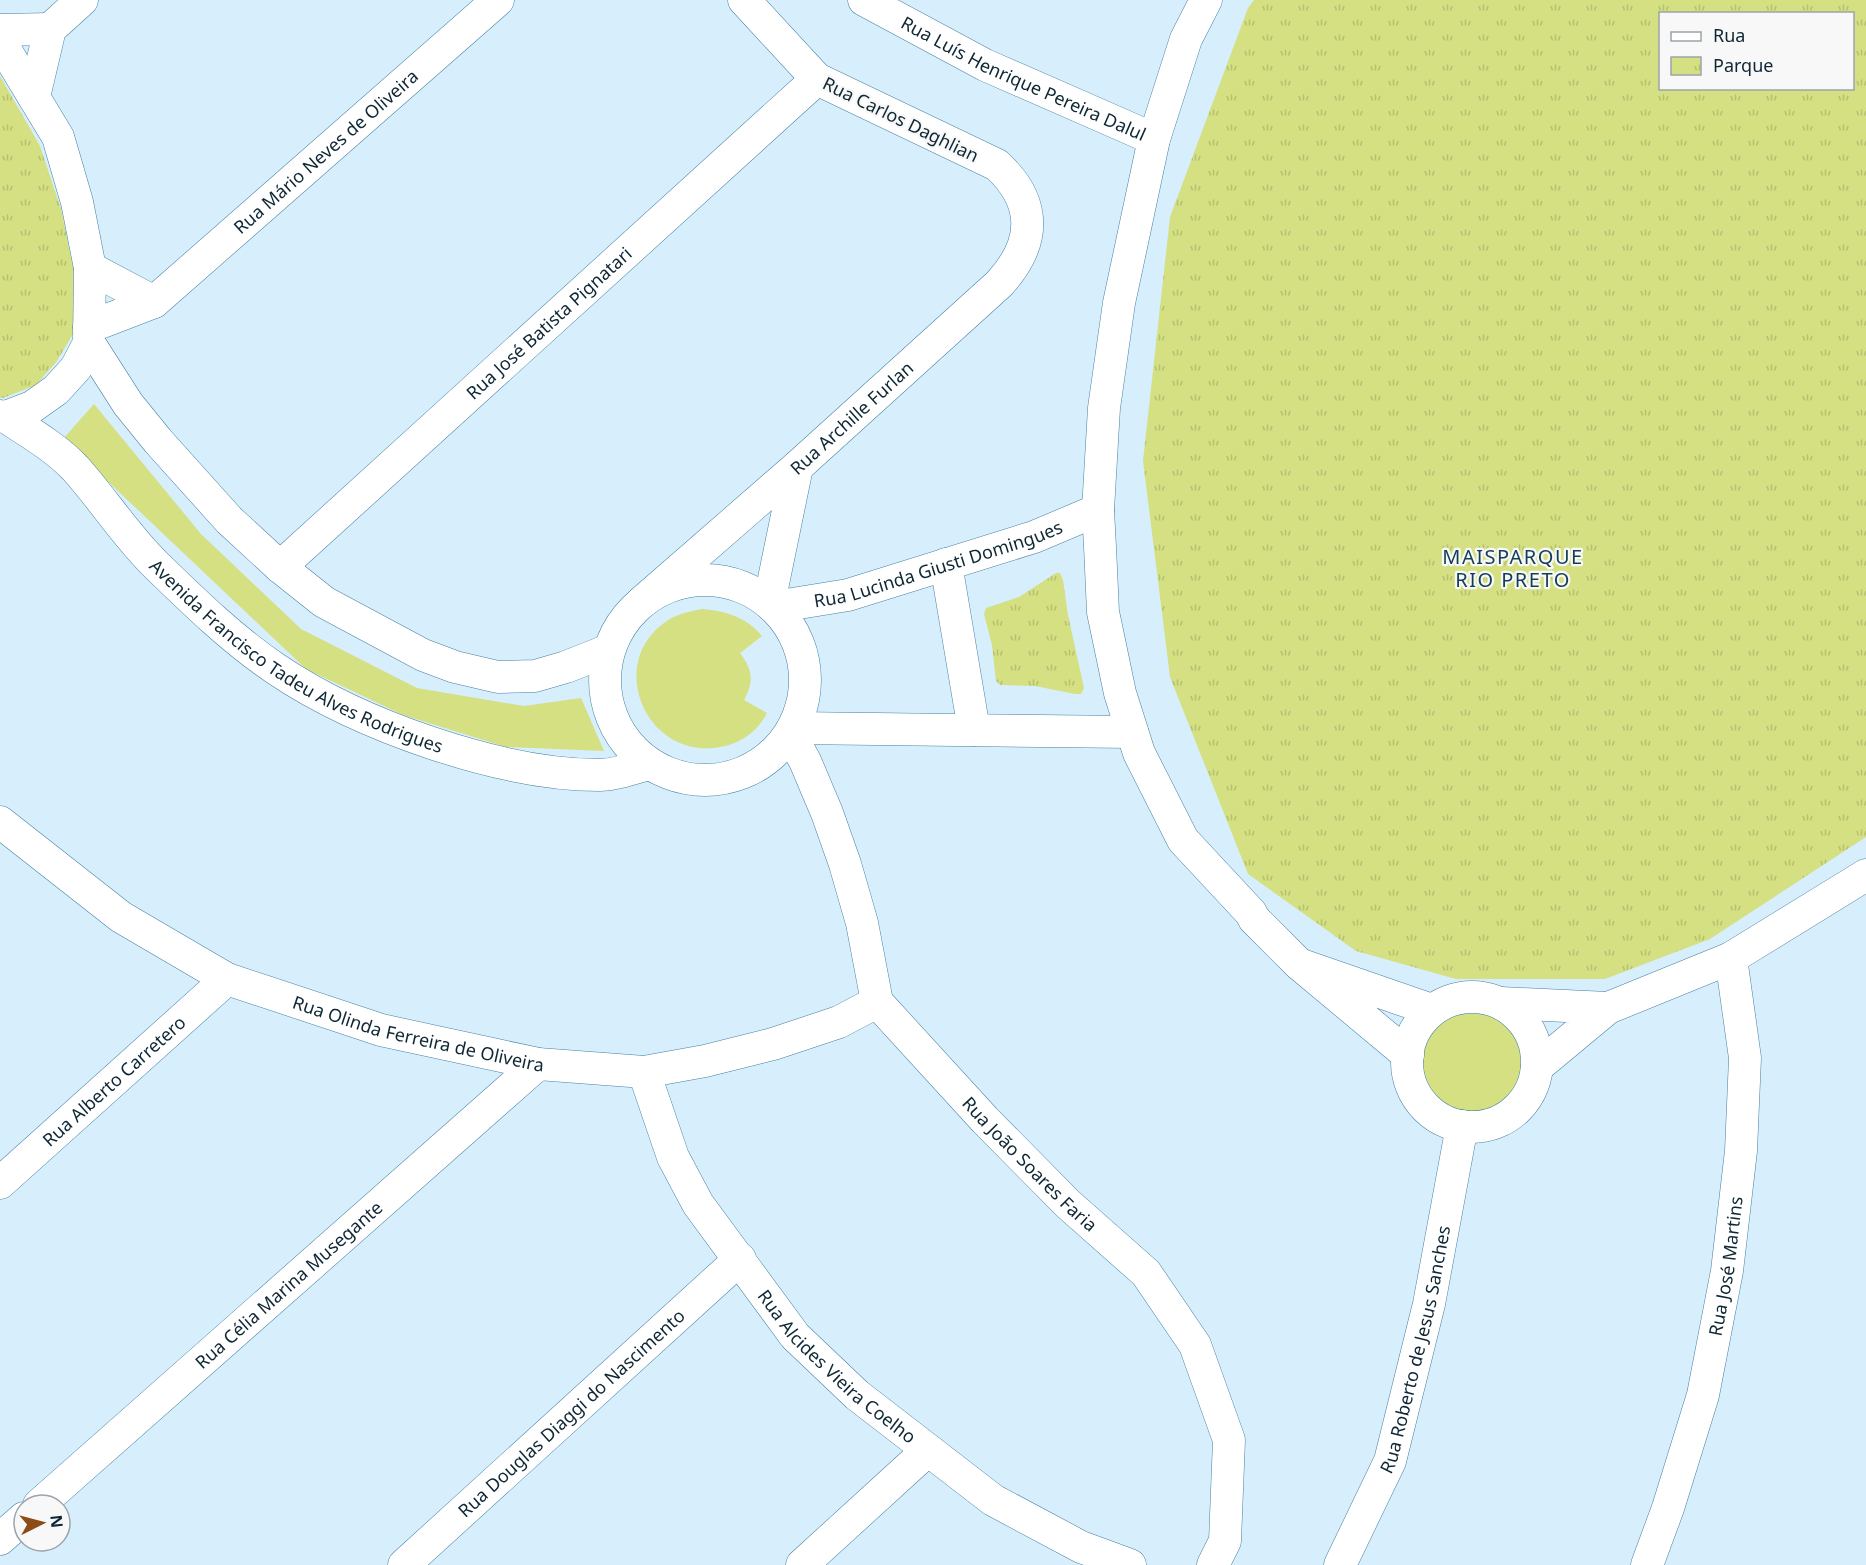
<svg xmlns="http://www.w3.org/2000/svg" width="1866" height="1565" font-family="'Noto Sans',sans-serif">
	<defs>
		<pattern id="park-tufts" width="24" height="20" patternUnits="userSpaceOnUse" patternTransform="scale(1.5)"><rect width="24" height="20" fill="#d4e081"/><path d="M3 7l-1-3M5 7V3M7 7l1-3M15 17l-1-3M17 17v-4M19 17l1-3" fill="none" stroke="#b5c070"/></pattern>
	</defs>
	<rect width="100%" height="100%" fill="#d7eefd"/>
	<g fill="#d4e081">
		<path d="M94,404l107,130 100,95 116,59 107,18 57,-8 23,53 -98,-4 -103,-32 -97,-46 -243,-230z"/>
		<path d="M702,609c24,2 44,8 60,27l-22,17c13,17 14,29 4,47l23,13c-8,17 -25,29 -42,33 -75,19 -121,-79 -61,-123 11,-9 24,-11 38,-14z"/>
		<circle cx="1471" cy="1062" r="54"/>
	</g>
	<g fill="url(#park-tufts)" fill-rule="evenodd">
		<path d="M1254,0h612v837l-156,102 -105,40h-149l-100,-28 -108,-77 -78,-197 -27,-216 27,-244 78,-209zM1660,14h192v74h-192z"/>
		<path d="M0,76l40,70 21,63 12,58v67l-16,27 -21,24 -33,13h-3z"/>
		<path d="M1056,573h4l3,7 5,35 16,73 -3,6h-6l-40,-8 -35,-1 -4,-4 -4,-36 -8,-31 2,-6 33,-11z"/>
	</g>
	<g fill="none" stroke-linecap="round" stroke-linejoin="round">
		<g stroke="#4881a0" stroke-width="33">
			<g id="street">
				<path id="s1" d="M864,0l121,65 169,74"/>
				<path d="M1206,0l-20,39 -32,100 -35,164 -15,105 -6,102 2,37 3,65 17,81 19,60 44,87 68,73 3,6 45,45"/>
				<path d="M0,30l50,-1"/>
				<path d="M0,41l58,96 19,65 13,66 -1,75 -13,25 -20,22 -24,17 -26,10 -6,-1"/>
				<path d="M34,97l16,-68 32,-29"/>
				<path d="M90,268l64,34"/>
				<path id="s2" d="M89,327l65,-25 344,-302"/>
				<path d="M89,343l39,61 30,37 71,79 51,47 44,35 99,53 32,12 43,10 37,-1 31,-9 43,-17"/>
				<path id="s3" d="M6,417c24,16 49,30 69,51 28,31 51,68 81,97 38,37 77,75 120,104 83,56 224,106 324,106 16,0 33,-7 49,-11"/>
				<path d="M946,564l28,166"/>
				<path id="s4" d="M280,567l537,-488"/>
				<circle cx="705" cy="680" r="100"/>
				<path id="s5" d="M642,602l155,-135 202,-183c37,-40 39,-81 -2,-119l-180,-86 -73,-79"/>
				<path d="M769,603l28,-136"/>
				<path id="s6" d="M774,607l74,-12 186,-58 64,-27"/>
				<path d="M793,728l339,4"/>
				<path id="s7" d="M790,734l15,27 22,52 18,51 17,59 15,79 108,118 83,84 78,69 49,72 34,95 -4,101 -12,24"/>
				<path id="s8" d="M0,822l121,95 106,62 154,51 157,34 106,8 61,-11 68,-17 66,-22 38,-20"/>
				<circle cx="1472" cy="1062" r="65"/>
				<path d="M1501,1003l107,5 -71,59"/>
				<path d="M1608,1008l123,-50 135,-83"/>
				<path d="M1408,1055l-109,-91 133,46"/>
				<path id="s9" d="M644,1072l29,85 25,47 97,132 62,59 136,105 88,47 49,18"/>
				<path id="s10" d="M0,1183l227,-204"/>
				<path id="s11" d="M39,1505l499,-441"/>
				<path d="M0,1539l24,-21"/>
				<path id="s12" d="M404,1565l336,-306"/>
				<path d="M802,1565l126,-115"/>
				<path id="s13" d="M1340,1565l50,-104 39,-157 33,-178"/>
				<path id="s14" d="M1647,1565l21,-57 35,-113 24,-124 14,-120 4,-93 -14,-100"/>
			</g>
		</g>
		<use href="#street" stroke="#fff" stroke-width="32"/>
	</g>
	<g text-anchor="middle" dominant-baseline="central" stroke-width="4.5" stroke-linejoin="round" paint-order="stroke">
		<g font-size="18" fill="#0f2734" stroke="#f8f8f8">
			<text stroke="none"><textPath href="#s1" startOffset="178">Rua Luís Henrique Pereira Dalul</textPath></text>
			<text transform="translate(901 119) rotate(26)">Rua Carlos Daghlian</text>
			<text stroke="none"><textPath href="#s2" startOffset="298">Rua Mário Neves de Oliveira</textPath></text>
			<text stroke="none"><textPath href="#s4" startOffset="363">Rua José Batista Pignatari</textPath></text>
			<text stroke="none"><textPath href="#s5" startOffset="279">Rua Archille Furlan</textPath></text>
			<text stroke="none"><textPath href="#s6" startOffset="170">Rua Lucinda Giusti Domingues</textPath></text>
			<text stroke="none"><textPath href="#s3" startOffset="382">Avenida Francisco Tadeu Alves Rodrigues</textPath></text>
			<text stroke="none"><textPath href="#s8" startOffset="476">Rua Olinda Ferreira de Oliveira</textPath></text>
			<text stroke="none"><textPath href="#s10" startOffset="153">Rua Alberto Carretero</textPath></text>
			<text stroke="none"><textPath href="#s7" startOffset="506">Rua João Soares Faria</textPath></text>
			<text stroke="none"><textPath href="#s14" startOffset="310">Rua José Martins</textPath></text>
			<text stroke="none"><textPath href="#s11" startOffset="333">Rua Célia Marina Musegante</textPath></text>
			<text stroke="none"><textPath href="#s13" startOffset="230">Rua Roberto de Jesus Sanches</textPath></text>
			<text stroke="none"><textPath href="#s9" startOffset="358">Rua Alcides Vieira Coelho</textPath></text>
			<text stroke="none"><textPath href="#s12" startOffset="226">Rua Douglas Diaggi do Nascimento</textPath></text>
		</g>
		<g font-size="20" letter-spacing="1.5" fill="#123f56" stroke="#f8f8f8">
			<text x="1513" y="556">MAISPARQUE<tspan x="1513" dy="23">RIO PRETO</tspan></text>
		</g>
	</g>
	<rect x="1659" y="12" width="195" height="78" fill="#f8f8f8" stroke="#9ba4aa" stroke-width="1.5"/>
	<rect x="1671" y="32" width="30" height="9" fill="#ffffff" stroke="#9ba4aa" stroke-width="1.5"/>
	<text x="1713" y="42" font-size="18" fill="#0f2734">Rua</text>
	<rect x="1671" y="57" width="30" height="18" fill="url(#park-tufts)" stroke="#9ba4aa" stroke-width="1.5"/>
	<text x="1713" y="72" font-size="18" fill="#0f2734">Parque</text>
	<g transform="translate(42 1523) rotate(84)"><circle r="28" fill="#f8f8f8" stroke="#9ba4aa" stroke-width="1.5"/>
	<path d="M0-4.5L10 22L0 15L-10 22Z" fill="#8d4c17"/>
	<text y="-9" font-size="16" font-weight="bold" text-anchor="middle" fill="#0f2734">N</text>
	</g>
</svg>
